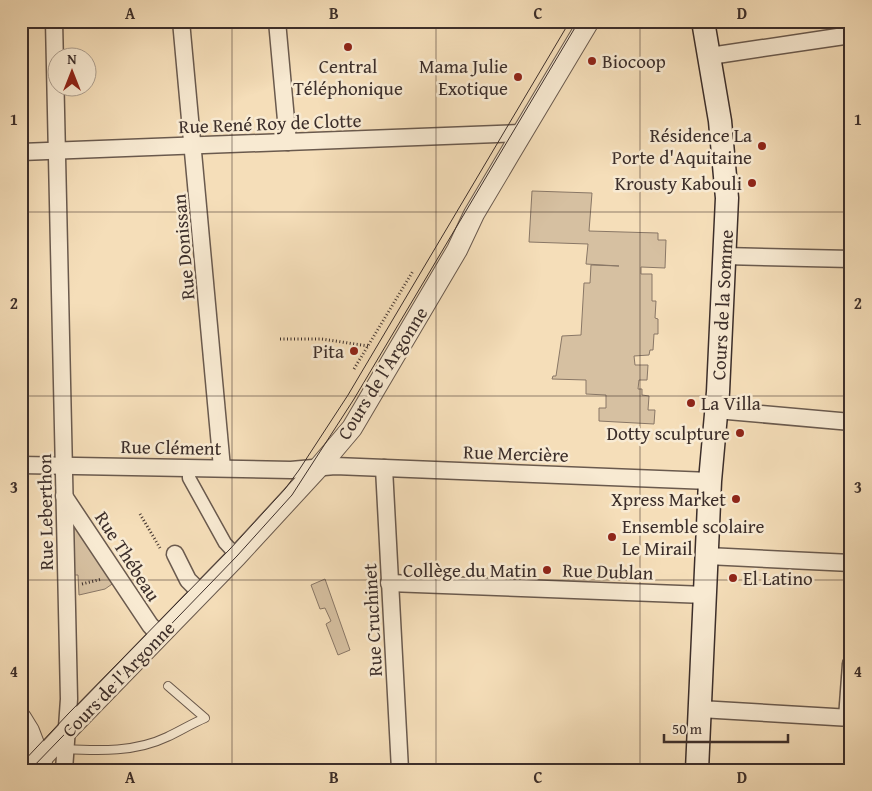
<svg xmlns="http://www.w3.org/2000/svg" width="872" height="791" font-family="'Gentium Book Plus',serif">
	<rect width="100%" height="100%" fill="#f5deb9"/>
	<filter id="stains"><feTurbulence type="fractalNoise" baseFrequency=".004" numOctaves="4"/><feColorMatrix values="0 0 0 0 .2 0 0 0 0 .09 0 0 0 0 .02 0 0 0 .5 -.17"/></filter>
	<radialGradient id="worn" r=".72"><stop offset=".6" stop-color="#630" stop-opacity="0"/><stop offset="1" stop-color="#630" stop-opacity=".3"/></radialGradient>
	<g fill="#d6c0a1" stroke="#897766">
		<path d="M532,191l60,2 -3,38 69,2v7h8l-1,28 -24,-1v7h11v27h4l-1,17 3,1v15h-4l-1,16h-3l-1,5 -15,1 1,9h13l-1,15h-8l-1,9h4v6l7,1 -1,14h7l-1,14 -55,-3v-13h7v-13l-20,-1v-14l-34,-1 1,-3h3l6,-40 19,-1 3,-52h6l1,-18 28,1 -33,-2 2,-20 -59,-2z"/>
		<path d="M71,520l44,62 -10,7 -26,6 -1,-20h-5z"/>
		<path d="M325,579l25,71 -12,5 -12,-31 5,-3 -6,-13 -5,1 -9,-24z"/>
	</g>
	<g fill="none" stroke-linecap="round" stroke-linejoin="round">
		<g stroke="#6a5a4e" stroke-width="10">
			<path id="service" d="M65,749c35,2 71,3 102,-12 13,-6 24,-13 38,-19l-37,-32"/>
		</g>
		<g stroke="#6a5a4e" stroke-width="15">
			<path id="pedestrian" d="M189,468v10l36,65 12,13"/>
		</g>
		<g stroke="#6a5a4e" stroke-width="19">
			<g id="minor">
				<path d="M54,21l15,678 -5,71"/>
				<path d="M181,21l41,447"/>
				<path d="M277,21l11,121"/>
				<path d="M710,56l141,-21"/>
				<path d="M21,152l500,-19"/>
				<path d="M724,256l127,3"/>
				<path d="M716,410l135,12"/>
				<path d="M21,465l270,5 44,-4 375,15"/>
				<path d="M384,468l16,302"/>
				<path d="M64,496l86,129 10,11"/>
				<path d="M175,554l13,26 13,13"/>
				<path d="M707,556l144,7"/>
				<path d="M389,583l317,12"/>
				<path d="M700,709l151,9"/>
				<path d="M847,718l4,-54"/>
			</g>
		</g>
		<g stroke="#6a5a4e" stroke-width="22">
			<g id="tertiary">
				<path d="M21,718l8,13 15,39"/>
				<path d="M34,770l6,-10 27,-29 170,-175 82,-89 33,-39 105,-178 17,-36 35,-59 80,-134"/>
			</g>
		</g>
		<g stroke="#3c2e2a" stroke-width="25">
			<path id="secondary" d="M697,770l13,-289 8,-89 9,-194 -7,-77 -17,-100"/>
		</g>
		<g stroke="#3c2e2a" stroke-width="3" stroke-dasharray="1 2.5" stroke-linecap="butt">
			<path d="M280,339h42l46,7"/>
			<path d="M354,369l59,-98"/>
			<path d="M140,514l20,34"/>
			<path d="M82,584l20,-5"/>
		</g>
		<use href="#service" stroke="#f8ead2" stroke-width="8"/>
		<use href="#pedestrian" stroke="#f8ead2" stroke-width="12"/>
		<use href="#minor" stroke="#f8ead2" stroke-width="16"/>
		<use href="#tertiary" stroke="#f8ead2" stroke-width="20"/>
		<use href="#secondary" stroke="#f8ead2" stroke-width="22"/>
		<g stroke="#3c2e2a" stroke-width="1">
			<path d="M21,764l47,-50 162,-165 55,-60 14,-19 49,-75 222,-374"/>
			<path d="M30,770l207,-214 55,-61 62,-96 225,-378"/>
		</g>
	</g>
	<path fill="none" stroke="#3c2e2a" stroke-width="1" stroke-opacity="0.55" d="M232,21v749M436,21v749M640,21v749M21,212h830M21,396h830M21,580h830"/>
	<g fill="#8f2418" stroke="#f8ead2" stroke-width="2">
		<circle cx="348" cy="47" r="5"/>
		<circle cx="592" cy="61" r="5"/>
		<circle cx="518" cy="77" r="5"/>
		<circle cx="762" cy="146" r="5"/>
		<circle cx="752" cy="183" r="5"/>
		<circle cx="354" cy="351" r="5"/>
		<circle cx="691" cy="403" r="5"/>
		<circle cx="740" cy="433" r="5"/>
		<circle cx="736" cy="499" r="5"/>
		<circle cx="612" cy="537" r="5"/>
		<circle cx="547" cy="570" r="5"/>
		<circle cx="733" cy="578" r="5"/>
	</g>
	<g text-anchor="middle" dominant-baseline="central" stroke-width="5" stroke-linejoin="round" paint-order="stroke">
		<g font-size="19" fill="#3c2e2a" stroke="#f8ead2" text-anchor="end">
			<text x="602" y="61" text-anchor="start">Biocoop</text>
			<text x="348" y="66" text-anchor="middle">Central<tspan x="348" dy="22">Téléphonique</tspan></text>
			<text x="508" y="66">Mama Julie<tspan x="508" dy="22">Exotique</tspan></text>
			<text x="752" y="135">Résidence La<tspan x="752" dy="22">Porte d'Aquitaine</tspan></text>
			<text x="742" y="183">Krousty Kabouli</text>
			<text x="344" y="351">Pita</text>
			<text x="701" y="403" text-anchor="start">La Villa</text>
			<text x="730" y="433">Dotty sculpture</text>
			<text x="726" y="499">Xpress Market</text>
			<text x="622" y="526" text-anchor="start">Ensemble scolaire<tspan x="622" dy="22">Le Mirail</tspan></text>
			<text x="537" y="570">Collège du Matin</text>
			<text x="743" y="578" text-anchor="start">El Latino</text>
		</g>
		<g font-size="19" fill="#3c2e2a" stroke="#f8ead2">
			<text transform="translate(270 123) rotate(-2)">Rue René Roy de Clotte</text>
			<text transform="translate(183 247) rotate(-95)">Rue Donissan</text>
			<text transform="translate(722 305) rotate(-87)">Cours de la Somme</text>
			<text transform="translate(382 373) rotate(-58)">Cours de l'Argonne</text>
			<text transform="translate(171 447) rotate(1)">Rue Clément</text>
			<text transform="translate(516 453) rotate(2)">Rue Mercière</text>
			<text transform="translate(45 512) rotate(-91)">Rue Leberthon</text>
			<text transform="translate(128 556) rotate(57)">Rue Thébeau</text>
			<text transform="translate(608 571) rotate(2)">Rue Dublan</text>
			<text transform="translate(372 620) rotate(-93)">Rue Cruchinet</text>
			<text transform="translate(118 679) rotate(-46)">Cours de l'Argonne</text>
		</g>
	</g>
	<rect width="872" height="791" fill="none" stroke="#f5deb9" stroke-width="55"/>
	<g transform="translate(72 72)"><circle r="24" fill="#f8ead2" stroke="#ad9f8f"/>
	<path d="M0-4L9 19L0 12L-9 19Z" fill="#8f2418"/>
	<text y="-8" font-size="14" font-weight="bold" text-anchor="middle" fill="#3c2e2a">N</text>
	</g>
	<path d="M664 734v8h124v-8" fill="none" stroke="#3c2e2a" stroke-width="2.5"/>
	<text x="672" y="734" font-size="15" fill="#3c2e2a" stroke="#f8ead2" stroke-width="4" paint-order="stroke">50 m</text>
	<rect x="28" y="28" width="816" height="736" fill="none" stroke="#3c2e2a" stroke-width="2"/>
	<g font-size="16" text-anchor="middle" font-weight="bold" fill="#3c2e2a">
		<text x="130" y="19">A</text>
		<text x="334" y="19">B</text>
		<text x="538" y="19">C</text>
		<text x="742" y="19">D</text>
		<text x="14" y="125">1</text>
		<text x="858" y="125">1</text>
		<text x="14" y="309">2</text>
		<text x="858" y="309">2</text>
		<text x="14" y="493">3</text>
		<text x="858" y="493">3</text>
		<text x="14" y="677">4</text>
		<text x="858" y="677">4</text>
		<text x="130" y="783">A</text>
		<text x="334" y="783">B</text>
		<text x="538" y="783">C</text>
		<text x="742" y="783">D</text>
	</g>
	<rect width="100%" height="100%" filter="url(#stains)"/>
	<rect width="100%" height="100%" fill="url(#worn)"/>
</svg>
